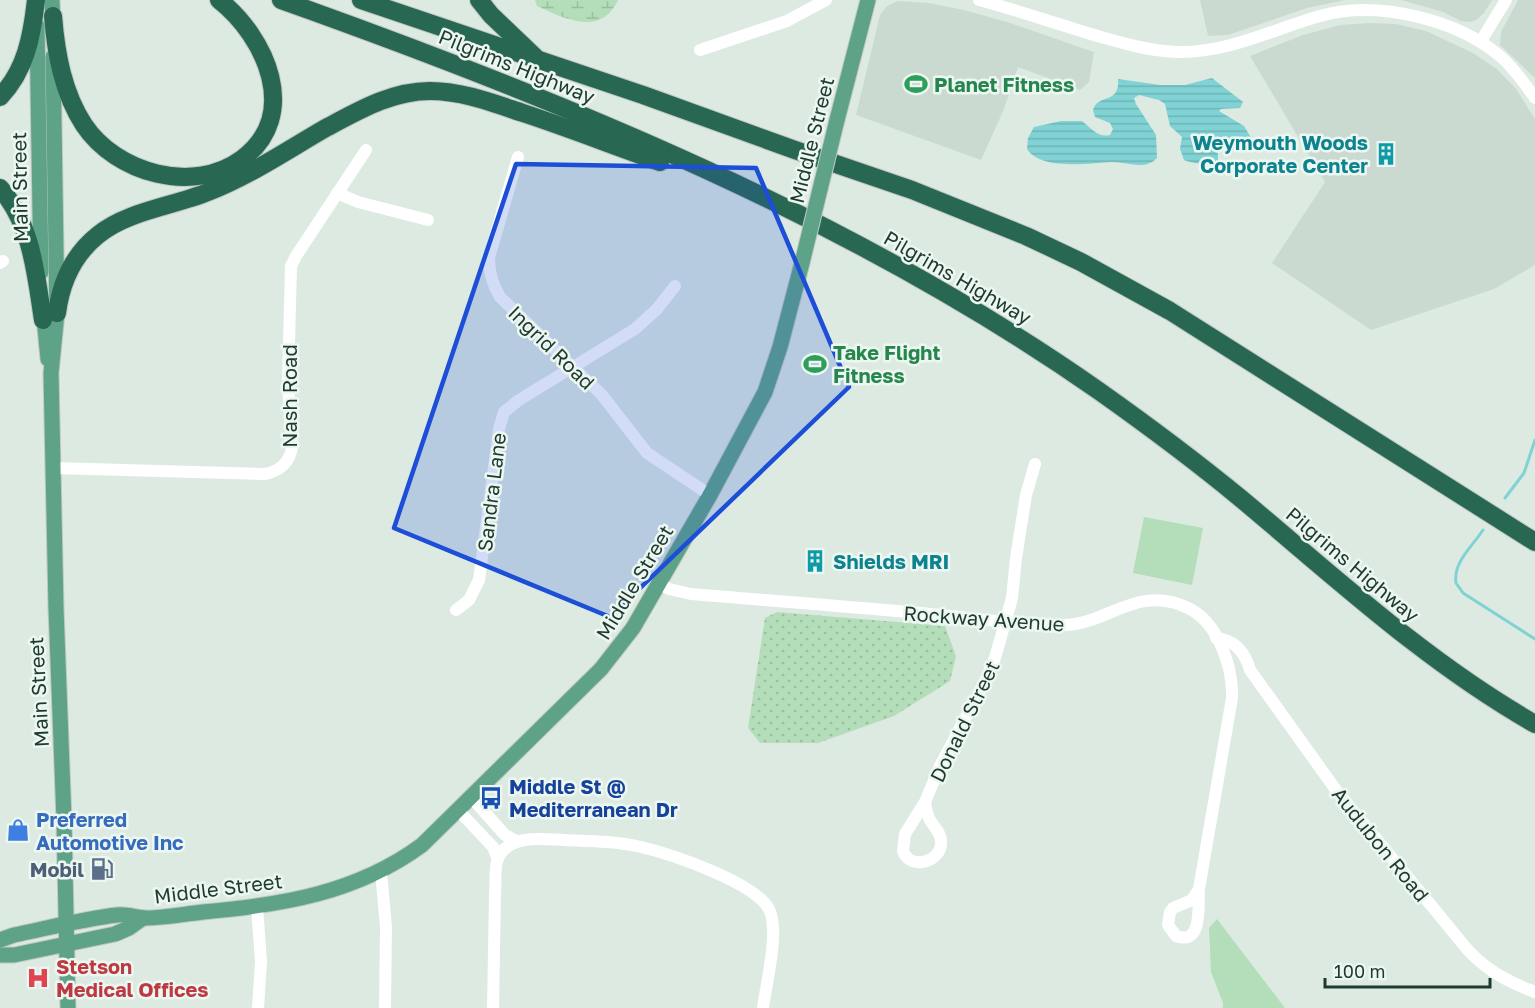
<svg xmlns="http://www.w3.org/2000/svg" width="1535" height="1008" font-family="'Golos Text',sans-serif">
	<defs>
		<pattern id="grass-dots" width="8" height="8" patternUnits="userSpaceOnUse" patternTransform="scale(1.5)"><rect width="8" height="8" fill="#b4ddb9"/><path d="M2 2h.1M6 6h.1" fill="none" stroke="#9abe9f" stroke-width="1.8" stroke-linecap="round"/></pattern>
		<pattern id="wetland-marsh" width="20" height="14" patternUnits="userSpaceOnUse" patternTransform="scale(1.5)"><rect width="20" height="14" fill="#b4ddb9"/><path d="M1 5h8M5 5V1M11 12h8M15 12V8" fill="none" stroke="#9abe9f"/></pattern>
		<pattern id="water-rules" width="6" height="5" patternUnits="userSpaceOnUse" patternTransform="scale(1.5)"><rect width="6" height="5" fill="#80d2d4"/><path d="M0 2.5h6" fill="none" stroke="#6eb5b6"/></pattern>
	</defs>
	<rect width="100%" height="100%" fill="#ddeae2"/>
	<g fill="#cbdad1">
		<path d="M1200,0h145l-38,8 -79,27 -20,1z"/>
		<path d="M1401,0h91l-8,13 -8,7 -6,2 -9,-1 -18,-9z"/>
		<path d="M1518,0h17v78l-35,-33 1,-13z"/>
		<path d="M898,1l31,2 35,7 43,12 87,30 -5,30 -9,8 -62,-23 -14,42 -23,51 -125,-45 24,-100 7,-9z"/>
		<path d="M1370,23l26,1 30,7 47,22 24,16 19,20 19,30v146l-41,24 -123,41 -99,-67 53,-81 -75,-126 53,-21 37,-10z"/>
	</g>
	<path fill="url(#grass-dots)" d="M777,612l168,14 11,30 -6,25 -56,35 -76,27h-58l-12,-15 17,-110z"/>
	<path fill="url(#wetland-marsh)" d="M535,0h83c-17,37 -53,19 -81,6z"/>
	<g fill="#b4ddb9">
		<path d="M1144,517l59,11 -11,57 -59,-12z"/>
		<path d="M1217,919l68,89h-62v-5l-12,-31 -2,-44z"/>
	</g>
	<path fill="url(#water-rules)" d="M1212,78l31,24 -3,6 -19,1 -2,2 25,15 9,15 -1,4c-18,7 -27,-1 -41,-10l-2,4 9,15v7c-9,4 -26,3 -34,-1l-4,-11 2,-12 -12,-11 -5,-22 -6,-4 -20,-5 -5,3 2,6 20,31 1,23c-12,13 -29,4 -45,4 -22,1 -71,9 -85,-13l1,-11 6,-11 27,-6h21c9,7 16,17 28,14l3,-6 -3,-6 -15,-6 -2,-7c5,-17 27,-5 25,-31l42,6h25z"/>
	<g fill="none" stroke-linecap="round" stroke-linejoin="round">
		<g stroke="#80d2d4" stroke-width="3">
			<path d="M1505,498l19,-25 11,-33"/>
			<path d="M1483,530c-11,17 -30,32 -27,53l7,10 72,46"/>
		</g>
		<g stroke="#c0c8c5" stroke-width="17">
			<g id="major">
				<path d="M52,0l1,27"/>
				<path d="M37,26l4,246"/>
				<path d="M53,57l4,256 -6,60 5,235 8,212 4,188"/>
				<path d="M837,120l31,-120"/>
				<path d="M43,308l5,51"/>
				<path d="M0,940l14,-5c34,-7 69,-16 103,-20 9,-1 18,2 27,3 20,0 40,-4 59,-6 79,-7 154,-19 219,-67l179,-176 32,-41 77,-133 55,-103 15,-45 22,-84"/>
				<path d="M0,955h14l101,-21 14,-6 14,-10"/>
			</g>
		</g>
		<g stroke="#c0c8c5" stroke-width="20">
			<g id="highway">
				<path d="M281,0c281,100 573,219 818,391 48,34 95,69 140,106 96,80 187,165 296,227"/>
				<path d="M361,0l282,95 152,55 117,40 114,46 55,26 89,49 365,231"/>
				<path d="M479,0l12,15 44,42"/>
				<path d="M53,16c3,38 10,77 31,109 32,48 109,70 158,34 59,-44 24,-122 -23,-159"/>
				<path d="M0,97c26,-27 32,-61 36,-97"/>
				<path d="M0,188c32,36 36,87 43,132"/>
				<path d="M57,313c4,-31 16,-58 41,-78 29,-24 76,-29 110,-43 41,-16 78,-41 116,-63 34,-18 67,-38 106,-38 32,0 63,12 93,22 46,15 91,33 137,49"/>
			</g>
		</g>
		<g stroke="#fff" stroke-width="12">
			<path d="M979,0c41,11 81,25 122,37 26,7 52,15 80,15 49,0 93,-23 139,-36 57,-16 136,3 180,40 14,12 25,28 35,42"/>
			<path d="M1481,41l25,-41"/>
			<path d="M700,50l87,-29 39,-21"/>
			<path d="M518,157l-29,101c0,15 3,26 11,39l102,98 45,58 63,42"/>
			<path d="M337,193l21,9 70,18"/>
			<path d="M0,263l3,-2"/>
			<path d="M53,468l212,6c15,-3 25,-12 27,-27l-4,-64 3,-117 5,-10 70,-106"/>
			<path d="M659,583l10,6 22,5c83,7 166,13 249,21 40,4 81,10 122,10 44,1 75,-42 126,-17 30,14 45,59 44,90l-33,191 -7,11 -19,8 -3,4 -2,13 8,11c27,10 22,-30 23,-47"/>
			<path d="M456,610l13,-10 10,-20 20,-151 5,-17 15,-12 116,-71 22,-20 18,-23"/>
			<path d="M1216,638c19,2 29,14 34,32l86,120 131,159c19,21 41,33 68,43"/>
			<path d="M472,798l33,37 11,6"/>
			<path d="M925,802c1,7 2,13 5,18 4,7 11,13 11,21 2,21 -31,30 -38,10l2,-17 20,-32 15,-36 45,-85 10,-23 17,-60 4,-40 10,-63 9,-31"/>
			<path d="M459,811l34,36 5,12"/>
			<path d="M381,872l5,55 -1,81"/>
			<path d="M257,907l4,54 -3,47"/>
			<path d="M493,1008c1,-38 1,-76 2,-114 1,-11 -1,-26 3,-36 11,-24 44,-19 66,-18 25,1 51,1 77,7 30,7 113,35 128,62 11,21 -3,75 -6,99"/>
		</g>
		<use href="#major" stroke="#5ea388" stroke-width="15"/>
		<use href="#highway" stroke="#286852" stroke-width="18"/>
		<g stroke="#c0c8c5" stroke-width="17" stroke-linecap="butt">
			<path id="major-bridge" d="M802,263l35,-143"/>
		</g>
		<use href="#major-bridge" stroke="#5ea388" stroke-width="15"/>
	</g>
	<path fill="#1d4ed8" fill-opacity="0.2" stroke="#1d4ed8" stroke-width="4.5" stroke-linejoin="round" d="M516,164l240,4 93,219 -239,230 -216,-89z"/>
	<defs>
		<g id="stadium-bare" transform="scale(1.8)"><path d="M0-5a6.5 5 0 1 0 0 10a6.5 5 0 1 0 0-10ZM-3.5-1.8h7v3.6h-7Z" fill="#2e9e5b" stroke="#edf7f1" stroke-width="2.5" paint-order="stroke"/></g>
		<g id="building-bare" transform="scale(1.8)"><path d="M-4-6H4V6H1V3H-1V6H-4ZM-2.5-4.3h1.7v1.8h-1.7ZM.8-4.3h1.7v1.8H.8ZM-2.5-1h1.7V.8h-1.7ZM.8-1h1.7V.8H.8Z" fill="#0f9aa8" stroke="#edf7f1" stroke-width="2.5" paint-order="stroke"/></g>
		<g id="bus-bare" transform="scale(1.8)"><path d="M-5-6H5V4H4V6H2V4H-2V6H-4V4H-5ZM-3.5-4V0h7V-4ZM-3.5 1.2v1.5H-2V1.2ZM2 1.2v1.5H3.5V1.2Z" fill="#1a4fb4" stroke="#edf7f1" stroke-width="2.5" paint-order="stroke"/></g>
		<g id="shop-bare" transform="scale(1.8)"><path d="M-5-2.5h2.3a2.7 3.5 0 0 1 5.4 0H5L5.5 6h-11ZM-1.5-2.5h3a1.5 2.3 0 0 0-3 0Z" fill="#3f7fe0" stroke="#edf7f1" stroke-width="2.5" paint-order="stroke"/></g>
		<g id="fuel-bare" transform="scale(1.8)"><path d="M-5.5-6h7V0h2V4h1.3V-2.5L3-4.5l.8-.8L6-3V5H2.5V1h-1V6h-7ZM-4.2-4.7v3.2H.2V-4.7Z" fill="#5c6f8a" stroke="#edf7f1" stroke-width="2.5" paint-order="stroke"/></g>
		<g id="hospital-bare" transform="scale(1.8)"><path d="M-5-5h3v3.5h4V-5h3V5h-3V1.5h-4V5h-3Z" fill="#e0444e" stroke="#edf7f1" stroke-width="2.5" paint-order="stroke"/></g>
	</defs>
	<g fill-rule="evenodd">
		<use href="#stadium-bare" x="916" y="84"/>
		<use href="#building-bare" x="1386" y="154"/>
		<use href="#stadium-bare" x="815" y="364"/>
		<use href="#building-bare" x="815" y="561"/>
		<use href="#bus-bare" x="491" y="798"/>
		<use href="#shop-bare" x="18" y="830"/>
		<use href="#fuel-bare" x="102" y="869"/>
		<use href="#hospital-bare" x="38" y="978"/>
	</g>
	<g text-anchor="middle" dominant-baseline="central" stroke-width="5" stroke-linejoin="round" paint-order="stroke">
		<g font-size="20" fill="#1e3a2f" stroke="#edf7f1">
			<text transform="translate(517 66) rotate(22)">Pilgrims Highway</text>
			<text transform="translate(811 140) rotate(-76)">Middle Street</text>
			<text transform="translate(19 187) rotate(-91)">Main Street</text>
			<text transform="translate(958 277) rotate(30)">Pilgrims Highway</text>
			<text transform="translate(552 347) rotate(44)">Ingrid Road</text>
			<text transform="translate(289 396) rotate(-90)">Nash Road</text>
			<text transform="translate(491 492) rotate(-83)">Sandra Lane</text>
			<text transform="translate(1353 564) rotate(40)">Pilgrims Highway</text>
			<text transform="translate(634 582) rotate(-59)">Middle Street</text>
			<text transform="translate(984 618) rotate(4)">Rockway Avenue</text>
			<text transform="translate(38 692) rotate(-93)">Main Street</text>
			<text transform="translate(964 721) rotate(-64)">Donald Street</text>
			<text transform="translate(1381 844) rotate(51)">Audubon Road</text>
			<text transform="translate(218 888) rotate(-7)">Middle Street</text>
		</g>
		<g font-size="20" font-weight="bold" fill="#27864d" stroke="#edf7f1" text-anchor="start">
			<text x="934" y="84">Planet Fitness</text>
			<text x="833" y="352">Take Flight<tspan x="833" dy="23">Fitness</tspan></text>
		</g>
		<g font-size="20" font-weight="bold" fill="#0d838f" stroke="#edf7f1" text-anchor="end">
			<text x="1368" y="142">Weymouth Woods<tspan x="1368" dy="23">Corporate Center</tspan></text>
			<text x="833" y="561" text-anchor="start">Shields MRI</text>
		</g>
		<g font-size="20" font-weight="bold" fill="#164399" stroke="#edf7f1" text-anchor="start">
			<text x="509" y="786">Middle St @<tspan x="509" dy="23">Mediterranean Dr</tspan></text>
		</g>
		<g font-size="20" font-weight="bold" fill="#366cbe" stroke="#edf7f1" text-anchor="start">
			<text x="36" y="819">Preferred<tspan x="36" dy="23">Automotive Inc</tspan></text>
		</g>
		<g font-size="20" font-weight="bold" fill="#4e5e75" stroke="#edf7f1" text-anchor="end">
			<text x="84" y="869">Mobil</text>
		</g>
		<g font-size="20" font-weight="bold" fill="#be3a42" stroke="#edf7f1" text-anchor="start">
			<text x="56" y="966">Stetson<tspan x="56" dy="23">Medical Offices</tspan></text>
		</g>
	</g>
	<path d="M1325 978v9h165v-9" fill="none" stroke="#1e3a2f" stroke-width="3"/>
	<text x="1334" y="978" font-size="18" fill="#1e3a2f" stroke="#edf7f1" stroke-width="4.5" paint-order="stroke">100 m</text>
</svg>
